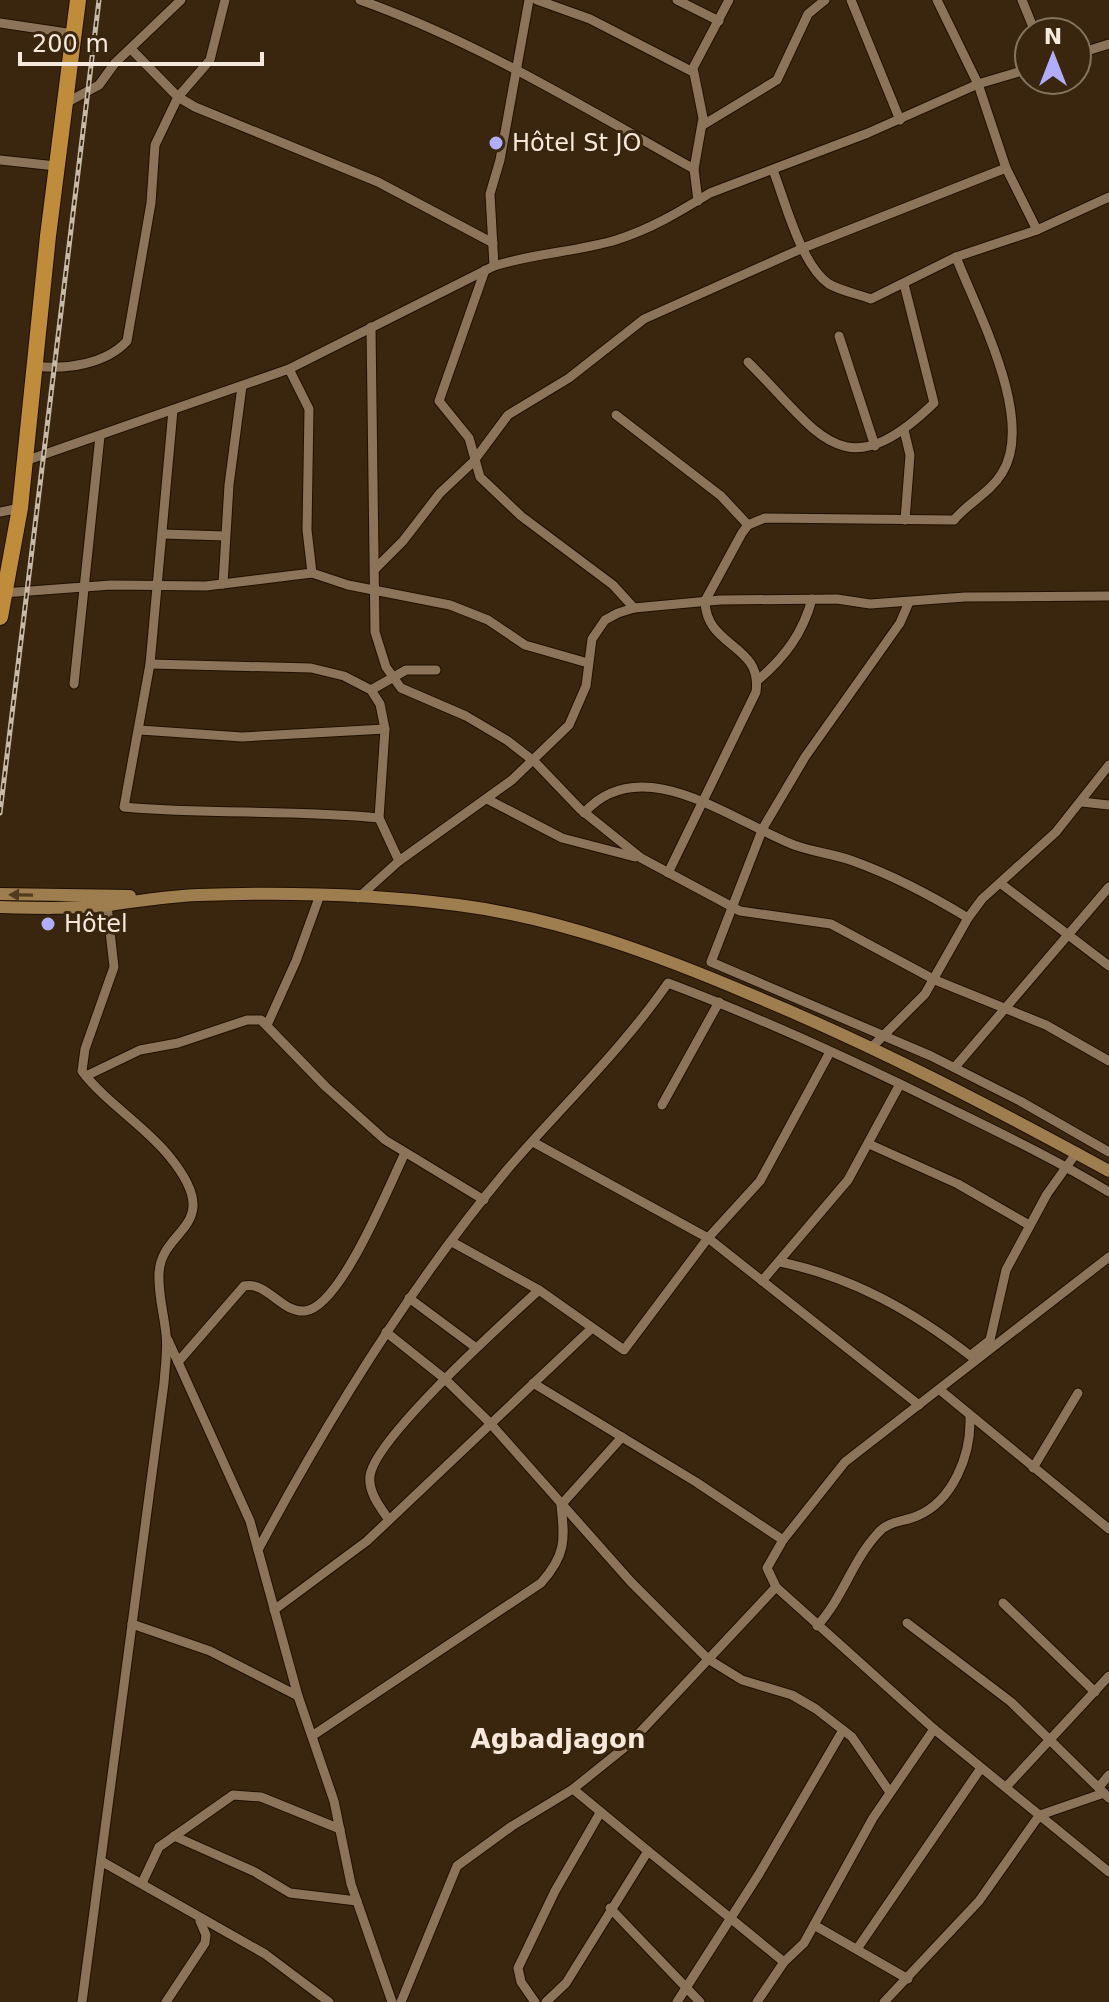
<svg xmlns="http://www.w3.org/2000/svg" width="1109" height="2002" font-family="'DejaVu Sans',sans-serif">
	<rect width="100%" height="100%" fill="#3a260e"/>
	<g fill="none" stroke-linecap="round" stroke-linejoin="round">
		<g stroke="#200f00" stroke-width="11">
			<g id="minor">
				<path d="M360,0c118,42 225,108 334,169"/>
				<path d="M537,0l53,19 103,53"/>
				<path d="M677,0l42,21"/>
				<path d="M851,0l49,120"/>
				<path d="M937,0l41,84 28,84 31,62"/>
				<path d="M1022,0l13,32"/>
				<path d="M0,23l74,11"/>
				<path d="M131,49l47,48 17,10 183,75 115,61"/>
				<path d="M1077,54l32,-10"/>
				<path d="M64,104l35,-19 16,-22 66,-63"/>
				<path d="M703,125l74,-45 31,-66 17,-14"/>
				<path d="M0,160l56,6"/>
				<path d="M773,170c12,31 28,95 56,114 12,7 29,10 42,15l85,-42 81,-27 72,-33"/>
				<path d="M698,201l-4,-32 9,-51 -10,-50 36,-68"/>
				<path d="M494,266l-4,-72 10,-34 29,-160"/>
				<path d="M485,270l-46,131 30,37 11,39 41,39 92,69 21,23"/>
				<path d="M371,327l4,305 11,35 15,21 65,28 42,25 27,21 45,47 61,49 99,53 91,13 104,56 111,45 63,36"/>
				<path d="M839,336l36,110"/>
				<path d="M748,362c71,70 94,130 186,41l-30,-119"/>
				<path d="M36,366c30,4 70,-2 91,-25l24,-138 4,-58 23,-48 32,-37 15,-60"/>
				<path d="M289,369l20,40 -2,121 5,43"/>
				<path d="M173,410l-23,254 -26,143c85,8 170,2 255,11"/>
				<path d="M616,415l105,81 27,29"/>
				<path d="M904,430l6,25 -5,65"/>
				<path d="M25,461l264,-92 205,-103c40,-13 82,-14 122,-26 35,-11 63,-28 94,-47l158,-60 110,-49 51,-15"/>
				<path d="M0,512l20,-4"/>
				<path d="M163,534l62,2"/>
				<path d="M376,568l27,-27 37,-48 33,-31 35,-47 61,-37 75,-59 159,-71 203,-80"/>
				<path d="M223,584l6,-99 13,-99"/>
				<path d="M3,593l108,-8 95,1 106,-13 36,12 102,20 38,15 37,25 63,18"/>
				<path d="M909,602l-9,21 -95,134 -42,71 -52,134 220,94 89,45 89,51"/>
				<path d="M150,664l161,4 33,8 27,14 9,14 5,25 -6,89 20,43"/>
				<path d="M758,680c27,-23 45,-47 54,-81"/>
				<path d="M74,684l26,-248"/>
				<path d="M371,690l35,-20h30"/>
				<path d="M140,730l102,7 143,-8"/>
				<path d="M487,799l75,39 73,19"/>
				<path d="M1082,802l27,3"/>
				<path d="M584,813c57,-65 150,9 210,32 19,7 40,9 59,16 39,14 79,35 115,57"/>
				<path d="M668,873l88,-181c7,-48 -50,-44 -51,-91l37,-68 6,-8 17,-7 189,2c15,-18 36,-27 48,-47 34,-53 -25,-162 -46,-216"/>
				<path d="M1000,883l109,83"/>
				<path d="M358,898l41,-37 113,-81 57,-55 17,-39 6,-47 13,-19 13,-7 16,-5 86,-8 117,-1 33,5 95,-7 144,-1"/>
				<path d="M268,1023l28,-62 24,-66"/>
				<path d="M872,1047l53,-53 43,-76 14,-19 74,-67 53,-67"/>
				<path d="M955,1067l154,-180"/>
				<path d="M86,1076l54,-26 38,-7 69,-23h14l65,67 59,53 99,60"/>
				<path d="M662,1105l57,-103"/>
				<path d="M533,1142l175,96 211,167"/>
				<path d="M869,1144l89,40 71,41"/>
				<path d="M452,1242l87,48 85,60 84,-112 52,-57 70,-129"/>
				<path d="M1109,1257l-264,205 -62,78 -16,28 9,19 158,142 175,143"/>
				<path d="M780,1262c73,15 134,50 192,95"/>
				<path d="M762,1281l86,-101 52,-96"/>
				<path d="M409,1298l66,49"/>
				<path d="M386,1332l59,47 45,44 141,159 77,77 34,21 50,15 24,14 36,28 37,54"/>
				<path d="M168,1340l82,181 48,175 36,105 17,83 41,118"/>
				<path d="M971,1355l19,-15 16,-70 41,-76 30,-42"/>
				<path d="M178,1362l66,-76c23,-5 37,27 61,25 36,-4 84,-126 100,-158"/>
				<path d="M533,1383l163,99 87,58"/>
				<path d="M940,1390l169,139"/>
				<path d="M1033,1468l45,-75"/>
				<path d="M389,1520c-9,-13 -21,-28 -19,-44 4,-37 137,-157 169,-186"/>
				<path d="M258,1550c70,-131 153,-265 248,-379 54,-63 114,-119 162,-188 93,35 184,77 273,121 57,28 114,55 168,88"/>
				<path d="M1003,1603l92,89"/>
				<path d="M274,1610l93,-69 225,-213"/>
				<path d="M907,1623l104,79 98,96"/>
				<path d="M132,1624l78,27 88,45"/>
				<path d="M817,1626c26,-28 35,-65 61,-93 10,-12 25,-11 39,-17 36,-15 54,-61 53,-98"/>
				<path d="M312,1736l229,-153c25,-28 24,-43 20,-78l61,-68"/>
				<path d="M1006,1787l103,-111"/>
				<path d="M1099,1787l10,-12"/>
				<path d="M174,1836l81,36 35,21 67,8"/>
				<path d="M648,1851l136,111"/>
				<path d="M101,1861l164,93 64,48"/>
				<path d="M142,1883l17,-36 74,-52 28,2 79,32"/>
				<path d="M610,1908l90,94"/>
				<path d="M814,1925l94,54"/>
				<path d="M857,1949l124,-181"/>
				<path d="M82,2002l82,-619c1,-16 4,-33 2,-49 -2,-20 -8,-40 -7,-60 1,-47 69,-46 10,-118 -25,-31 -63,-53 -87,-85l3,-22 29,-82 -7,-62"/>
				<path d="M166,2002l39,-59 1,-8 -6,-14"/>
				<path d="M401,2002l56,-136 55,-40 61,-37 56,-45 147,-157"/>
				<path d="M535,2002l-14,-20 -3,-14 37,-77 45,-78"/>
				<path d="M546,2002l20,-19 82,-132 -75,-62"/>
				<path d="M677,2002l82,-128 84,-144"/>
				<path d="M757,2002l27,-40 20,-19 69,-125 61,-89"/>
				<path d="M884,2002l95,-101 57,-81 7,-6 61,-21"/>
			</g>
		</g>
		<g stroke="#200f00" stroke-width="14">
			<g id="secondary">
				<path d="M0,894l130,2"/>
				<path d="M0,907c36,1 73,2 109,-2 30,-4 59,-9 90,-10 85,-3 174,-1 259,10 101,13 200,50 294,90 123,51 240,112 357,176"/>
			</g>
		</g>
		<g stroke="#200f00" stroke-width="18">
			<path id="trunk" d="M0,617l20,-109 28,-272 30,-236"/>
		</g>
		<use href="#minor" stroke="#8b745a" stroke-width="9"/>
		<use href="#secondary" stroke="#9e7d4e" stroke-width="12"/>
		<use href="#trunk" stroke="#bf8c3b" stroke-width="16"/>
		<g stroke="#c8baa9" stroke-width="5">
			<path id="rail" d="M0,813l99,-813"/>
		</g>
		<use href="#rail" stroke="#3a260e" stroke-width="2" stroke-dasharray="6" stroke-linecap="butt"/>
	</g>
	<defs><path id="oneway-solid" d="M-6-.8H1V-3.2L6.5 0L1 3.2V.8H-6Z" transform="scale(2)"/></defs>
	<use fill="#533c1e" href="#oneway-solid" transform="translate(21 895) rotate(-179)"/>
	<g fill="#b1adfa" stroke="#3a260e" stroke-width="3">
		<circle cx="496" cy="143" r="8"/>
		<circle cx="48" cy="924" r="8"/>
	</g>
	<g text-anchor="middle" dominant-baseline="central" stroke-width="6" stroke-linejoin="round" paint-order="stroke">
		<g font-size="24" fill="#f6e9db" stroke="#3a260e" text-anchor="start">
			<text x="512" y="143">Hôtel St JO</text>
			<text x="64" y="924">Hôtel</text>
		</g>
		<g font-size="26" font-weight="bold" fill="#f6e9db" stroke="#3a260e">
			<text x="558" y="1739">Agbadjagon</text>
		</g>
	</g>
	<g transform="translate(1053 56)"><circle r="38" fill="#3a260e" stroke="#857460" stroke-width="2"/>
	<path d="M0-6L14 30L0 20L-14 30Z" fill="#b1adfa"/>
	<text y="-12" font-size="22" font-weight="bold" text-anchor="middle" fill="#f6e9db">N</text>
	</g>
	<path d="M20 52v12h242v-12" fill="none" stroke="#f6e9db" stroke-width="4"/>
	<text x="32" y="52" font-size="24" fill="#f6e9db" stroke="#3a260e" stroke-width="6" paint-order="stroke">200 m</text>
</svg>
